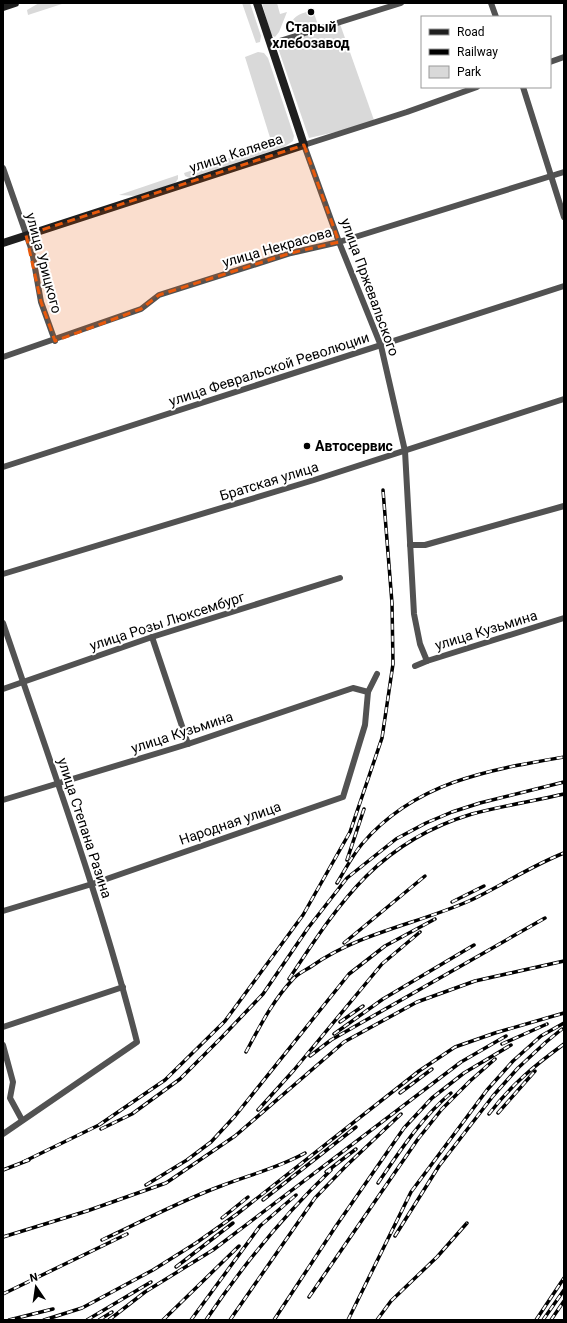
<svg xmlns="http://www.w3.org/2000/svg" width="567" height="1323" font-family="Roboto,sans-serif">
	<rect width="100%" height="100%" fill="#fff"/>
	<g fill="#d9d9d9">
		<path d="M39,3h26l-37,12 -1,-5z"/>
		<path d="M242,3h8l11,33 -1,6 -4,1z"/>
		<path d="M262,3h15l3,11 7,-2 -8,20 -4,5 -4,-2z"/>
		<path d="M313,10l5,15 -28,7 -2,-3c5,-14 12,-15 25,-19z"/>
		<path d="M340,24l35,99 -66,15 -32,-93z"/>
		<path d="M258,52l6,1 4,5 26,78 -1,5 -9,6 -94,31 -5,-2 -1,-3 88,-29 -27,-87z"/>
		<path d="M178,175v4l-3,4 -38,13 -18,-1z"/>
	</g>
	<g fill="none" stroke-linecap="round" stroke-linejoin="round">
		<g stroke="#525252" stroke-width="6">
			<path d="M491,3l5,14"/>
			<path d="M270,44l131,-41"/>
			<path d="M550,62l14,-5"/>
			<path d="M523,87l41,130"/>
			<path d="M3,168l29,83 9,51 14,39"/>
			<path d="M3,357l138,-48 18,-14 132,-42 48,-11 225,-70"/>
			<path d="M3,467l561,-181"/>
			<path d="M410,545h15l139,-39"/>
			<path d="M3,574l311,-94 250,-81"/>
			<path d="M3,623c47,139 98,277 134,419l-134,92"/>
			<path d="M152,637l36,107"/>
			<path d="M427,661l-7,-17 -6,-30 -9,-163 -24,-105 -42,-104 -35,-97 103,-33 70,-25"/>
			<path d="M415,666l12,-5 137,-43"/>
			<path d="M3,689l149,-52 188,-59"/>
			<path d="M3,800l185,-56 165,-56 15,4"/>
			<path d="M3,911l89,-27 251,-87 22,-72 3,-33 9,-18"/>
			<path d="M3,1027l120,-40"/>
			<path d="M3,1045l10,37 -3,16 12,22"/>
		</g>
		<g stroke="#1f1f1f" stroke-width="8">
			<path d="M3,7l12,-4"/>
			<path d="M3,243l301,-98 -47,-142"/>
		</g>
		<g stroke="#000" stroke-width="3.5">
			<g id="rail">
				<path d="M347,860l17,-51"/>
				<path d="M337,883c8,-13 15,-27 25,-39 53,-62 126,-74 202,-87"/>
				<path d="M452,902l32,-16"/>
				<path d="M344,943l81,-67"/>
				<path d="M289,979c51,-77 89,-137 183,-165 30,-8 62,-13 92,-20"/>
				<path d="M340,1022l23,-16"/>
				<path d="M334,1034l49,-35 91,-54"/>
				<path d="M502,1044l45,-20"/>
				<path d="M246,1052c14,-26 27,-52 48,-74 5,-5 12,-8 18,-12 47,-33 105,-42 157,-65 32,-15 62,-35 95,-48"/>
				<path d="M310,1056l21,-16 214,-122"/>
				<path d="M400,1093l32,-24"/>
				<path d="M258,1110l36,-40 88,-106 38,-32"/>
				<path d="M498,1113l37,-42"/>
				<path d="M489,1114c23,-30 45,-48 75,-70"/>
				<path d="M101,1129l31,-15 48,-35 42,-42 41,-43 45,-66 39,-50 49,-39 30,-16 26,-11 28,-9 84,-21"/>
				<path d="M23,1162l76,-37 66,-45 60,-59 78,-106 47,-83 32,-94 11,-74 -1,-61 -9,-113"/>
				<path d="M3,1170l26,-10"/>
				<path d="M326,1172l30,-23"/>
				<path d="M378,1183c22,-32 43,-65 73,-90"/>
				<path d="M146,1185l41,-25 24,-18 24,-26 114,-142 36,-28 50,-27"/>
				<path d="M263,1200l93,-73"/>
				<path d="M222,1218l26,-21"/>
				<path d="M395,1236l44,-70 54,-70 25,-28 28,-26 16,-13"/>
				<path d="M3,1237l84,-26 79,-28 69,-47 109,-94 73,-40 58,-21 89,-20"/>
				<path d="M102,1240c39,-18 78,-39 119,-54 28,-11 57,-18 84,-33"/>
				<path d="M176,1267l57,-44"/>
				<path d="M3,1294l124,-60"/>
				<path d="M309,1297l109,-158 24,-30 28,-28 25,-22"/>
				<path d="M9,1320l44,-11"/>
				<path d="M44,1320l38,-12 71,-38 43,-27 41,-29 182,-143 36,-24 40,-14 69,-20"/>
				<path d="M87,1320l64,-38"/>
				<path d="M99,1320l13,-8"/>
				<path d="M109,1320l36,-28 68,-42 248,-188 45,-26"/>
				<path d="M163,1320l76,-74"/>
				<path d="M191,1320l69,-94 36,-31"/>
				<path d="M206,1320c37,-55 77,-104 125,-150"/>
				<path d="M230,1320l85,-122 31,-32 55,-52"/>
				<path d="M274,1320l62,-94 68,-98 28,-30 32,-25 47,-28"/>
				<path d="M348,1320l63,-128 76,-102 26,-29 28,-25 23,-13"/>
				<path d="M377,1320l14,-19 46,-44 30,-34"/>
				<path d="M536,1320l28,-42"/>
				<path d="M543,1320l21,-30"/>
				<path d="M551,1320l13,-19"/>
			</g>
		</g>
		<use href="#rail" stroke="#fff" stroke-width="2" stroke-dasharray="6" stroke-linecap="butt"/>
	</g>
	<path fill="#e8590c" fill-opacity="0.2" stroke="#e8590c" stroke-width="3" stroke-dasharray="8 5" stroke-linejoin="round" d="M304,145l35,97 -48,11 -132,42 -18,14 -86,32 -14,-39 -15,-67z"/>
	<g fill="#000" stroke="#fff" stroke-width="1.5">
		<circle cx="311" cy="12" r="4"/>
		<circle cx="307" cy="446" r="4"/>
	</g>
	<g text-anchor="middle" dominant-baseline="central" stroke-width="4" stroke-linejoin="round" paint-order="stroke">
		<g font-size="14" font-weight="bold" fill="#000" stroke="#fff">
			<text x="311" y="27">Старый<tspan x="311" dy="16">хлебозавод</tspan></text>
			<text x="315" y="446" text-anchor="start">Автосервис</text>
		</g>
		<g font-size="14" fill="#000" stroke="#fff">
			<text transform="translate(236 153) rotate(-18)">улица Каляева</text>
			<text transform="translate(277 247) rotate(-16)">улица Некрасова</text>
			<text transform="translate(44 263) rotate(75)">улица Урицкого</text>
			<text transform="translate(370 287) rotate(70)">улица Пржевальского</text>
			<text transform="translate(269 369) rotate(-18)">улица Февральской Революции</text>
			<text transform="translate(269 481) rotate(-17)">Братская улица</text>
			<text transform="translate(167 621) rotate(-18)">улица Розы Люксембург</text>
			<text transform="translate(486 630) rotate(-17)">улица Кузьмина</text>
			<text transform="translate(182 732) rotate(-18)">улица Кузьмина</text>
			<text transform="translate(230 823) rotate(-19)">Народная улица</text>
			<text transform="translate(85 828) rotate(72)">улица Степана Разина</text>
		</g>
	</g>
	<rect width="567" height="1323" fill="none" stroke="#000000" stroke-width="8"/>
	<rect x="421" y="16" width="130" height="72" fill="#ffffff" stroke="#999999"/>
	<rect x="429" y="29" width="20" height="6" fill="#1f1f1f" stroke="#999999"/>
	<text x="457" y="36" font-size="12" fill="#000000">Road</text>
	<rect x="429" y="49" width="20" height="6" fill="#000000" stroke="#999999"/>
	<text x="457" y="56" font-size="12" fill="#000000">Railway</text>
	<rect x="429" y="66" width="20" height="12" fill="#d9d9d9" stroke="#999999"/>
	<text x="457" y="76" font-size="12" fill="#000000">Park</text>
	<g transform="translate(36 1287) rotate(347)" stroke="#ffffff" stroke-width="3" paint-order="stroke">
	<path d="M0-3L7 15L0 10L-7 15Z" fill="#000000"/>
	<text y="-6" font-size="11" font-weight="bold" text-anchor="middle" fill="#000000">N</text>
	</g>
</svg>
